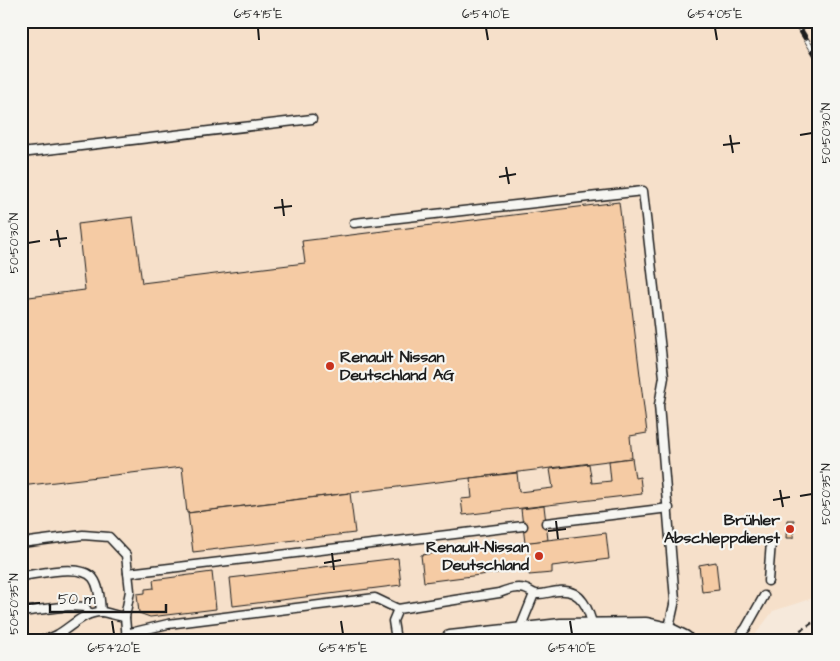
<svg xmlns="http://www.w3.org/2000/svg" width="840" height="661" font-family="'Architects Daughter',sans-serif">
	<rect width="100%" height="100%" fill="#f6e9db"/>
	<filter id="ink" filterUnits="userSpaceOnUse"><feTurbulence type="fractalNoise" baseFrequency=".02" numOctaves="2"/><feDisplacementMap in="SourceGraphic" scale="10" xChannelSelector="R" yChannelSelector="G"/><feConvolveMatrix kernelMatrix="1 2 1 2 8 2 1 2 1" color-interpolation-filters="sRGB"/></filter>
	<g filter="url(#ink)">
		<path fill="#f6e0ca" d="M21,21h798v575l-46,15 -18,24 -6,5h-728z"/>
		<g fill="#f5cba4" stroke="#1c1c1c">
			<path d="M619,202l28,231 -17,3 2,22 -445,55 -5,-46 -161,19v-188l64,-8 -7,-66 55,-7 9,66 163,-20 -3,-22z"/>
			<path d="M632,458l3,20 5,-1 2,17 -179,21 -2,-16 11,-1 -2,-20 47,-5 2,19 34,-4 -3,-19 39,-5 3,19 19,-2 -2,-20z"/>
			<path d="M350,493l5,40 -162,19 -5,-39z"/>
			<path d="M544,506l4,34 -23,3 -4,-34z"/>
			<path d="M787,520h7l-1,18h-7z"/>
			<path d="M606,533l3,26 -57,7v7l-23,2 -1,-6 -104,13 -3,-27z"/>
			<path d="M398,558l3,27 -168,21 -3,-28z"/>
			<path d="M716,562l3,28 -17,2 -3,-27z"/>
			<path d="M212,572l4,37 -66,8 -11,-4 -2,-19 8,-1v-4l9,-1 -1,-8z"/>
		</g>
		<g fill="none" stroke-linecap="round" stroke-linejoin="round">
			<g stroke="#1c1c1c" stroke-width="11">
				<g id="service">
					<path d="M21,153l291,-34"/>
					<path d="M354,223l289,-32 21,186 -5,28 16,195 -7,32"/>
					<path d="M546,523l123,-15"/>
					<path d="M21,543l62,-8 26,2 17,18 4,36 -5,26 2,23"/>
					<path d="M128,573l395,-47"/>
					<path d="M21,576c18,-2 60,-13 72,2 7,9 7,24 8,34"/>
					<path d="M768,581l3,-39"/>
					<path d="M21,612l48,-6 16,1 4,7"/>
					<path d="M519,631l15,-37"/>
					<path d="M126,634l42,-10 207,-26 23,11 101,-16c8,-3 17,-7 26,-4 4,1 7,4 11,5 8,1 16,-3 23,-3 23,-2 30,19 34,36"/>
					<path d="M43,640c22,-3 36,-29 59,-28 7,1 15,4 23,5"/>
					<path d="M396,640l-3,-19 5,-12"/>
					<path d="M736,640l10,-12 18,-32"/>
				</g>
			</g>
			<g stroke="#1c1c1c" stroke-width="21">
				<path id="tertiary" d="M450,640l111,-12 85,-1 22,5 16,8"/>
			</g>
			<path stroke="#1c1c1c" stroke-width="2.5" stroke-dasharray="5 4" stroke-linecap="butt" d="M785,640l27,-17h7"/>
			<use href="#service" stroke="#f6f6f2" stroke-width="8"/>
			<use href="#tertiary" stroke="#f6f6f2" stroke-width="18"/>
			<g stroke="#1c1c1c" stroke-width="5.5">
				<path id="rail" d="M795,21l24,39"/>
			</g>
			<use href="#rail" stroke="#f6f6f2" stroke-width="4" stroke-dasharray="11" stroke-linecap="butt"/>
		</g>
	</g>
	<path fill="none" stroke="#1c1c1c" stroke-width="2" d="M258,28l1,12M486,28l2,12M715,28l2,12M730,135l3,18M800,135l12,-2M723,145l17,-2M506,167l3,17M499,177l17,-3M282,199l2,17M274,208l18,-2M57,230l3,17M50,240l17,-2M28,243l12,-2M780,490l3,17M800,496l12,-2M773,500l17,-3M556,521l2,18M548,531l18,-2M332,553l2,17M324,563l17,-3M28,604l12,-1M112,621l2,13M341,621l2,13M570,621l2,13"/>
	<g fill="#c8321e" stroke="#f6f6f2" stroke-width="2">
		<circle cx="330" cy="366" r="5"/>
		<circle cx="790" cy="529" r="5"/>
		<circle cx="539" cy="556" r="5"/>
	</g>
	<g text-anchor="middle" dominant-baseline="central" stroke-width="4.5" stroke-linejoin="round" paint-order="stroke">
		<g font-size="16" font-weight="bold" fill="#1c1c1c" stroke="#f6f6f2" text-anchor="end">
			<text x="340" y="357" text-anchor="start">Renault Nissan<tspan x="340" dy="18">Deutschland AG</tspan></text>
			<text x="780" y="520">Brühler<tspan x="780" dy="18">Abschleppdienst</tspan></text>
			<text x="529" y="547">Renault-Nissan<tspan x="529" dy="18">Deutschland</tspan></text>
		</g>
	</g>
	<rect width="840" height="661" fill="none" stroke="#f6f6f2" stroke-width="55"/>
	<path d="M50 604v8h116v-8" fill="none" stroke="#1c1c1c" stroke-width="2.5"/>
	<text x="58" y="604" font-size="15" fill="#1c1c1c" stroke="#f6f6f2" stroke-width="4" paint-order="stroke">50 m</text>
	<rect x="28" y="28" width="784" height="606" fill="none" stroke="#1c1c1c" stroke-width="2"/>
	<g font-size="12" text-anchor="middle" fill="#1c1c1c">
		<text x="258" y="18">6°54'15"E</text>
		<text x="486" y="18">6°54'10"E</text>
		<text x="715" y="18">6°54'05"E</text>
		<text transform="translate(826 133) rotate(-90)" y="4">50°50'30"N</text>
		<text transform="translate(14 243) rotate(-90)" y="4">50°50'30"N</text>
		<text transform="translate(826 494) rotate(-90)" y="4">50°50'35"N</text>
		<text transform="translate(14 604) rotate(-90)" y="4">50°50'35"N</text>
		<text x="114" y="652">6°54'20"E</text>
		<text x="343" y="652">6°54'15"E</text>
		<text x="572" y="652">6°54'10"E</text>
	</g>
</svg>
